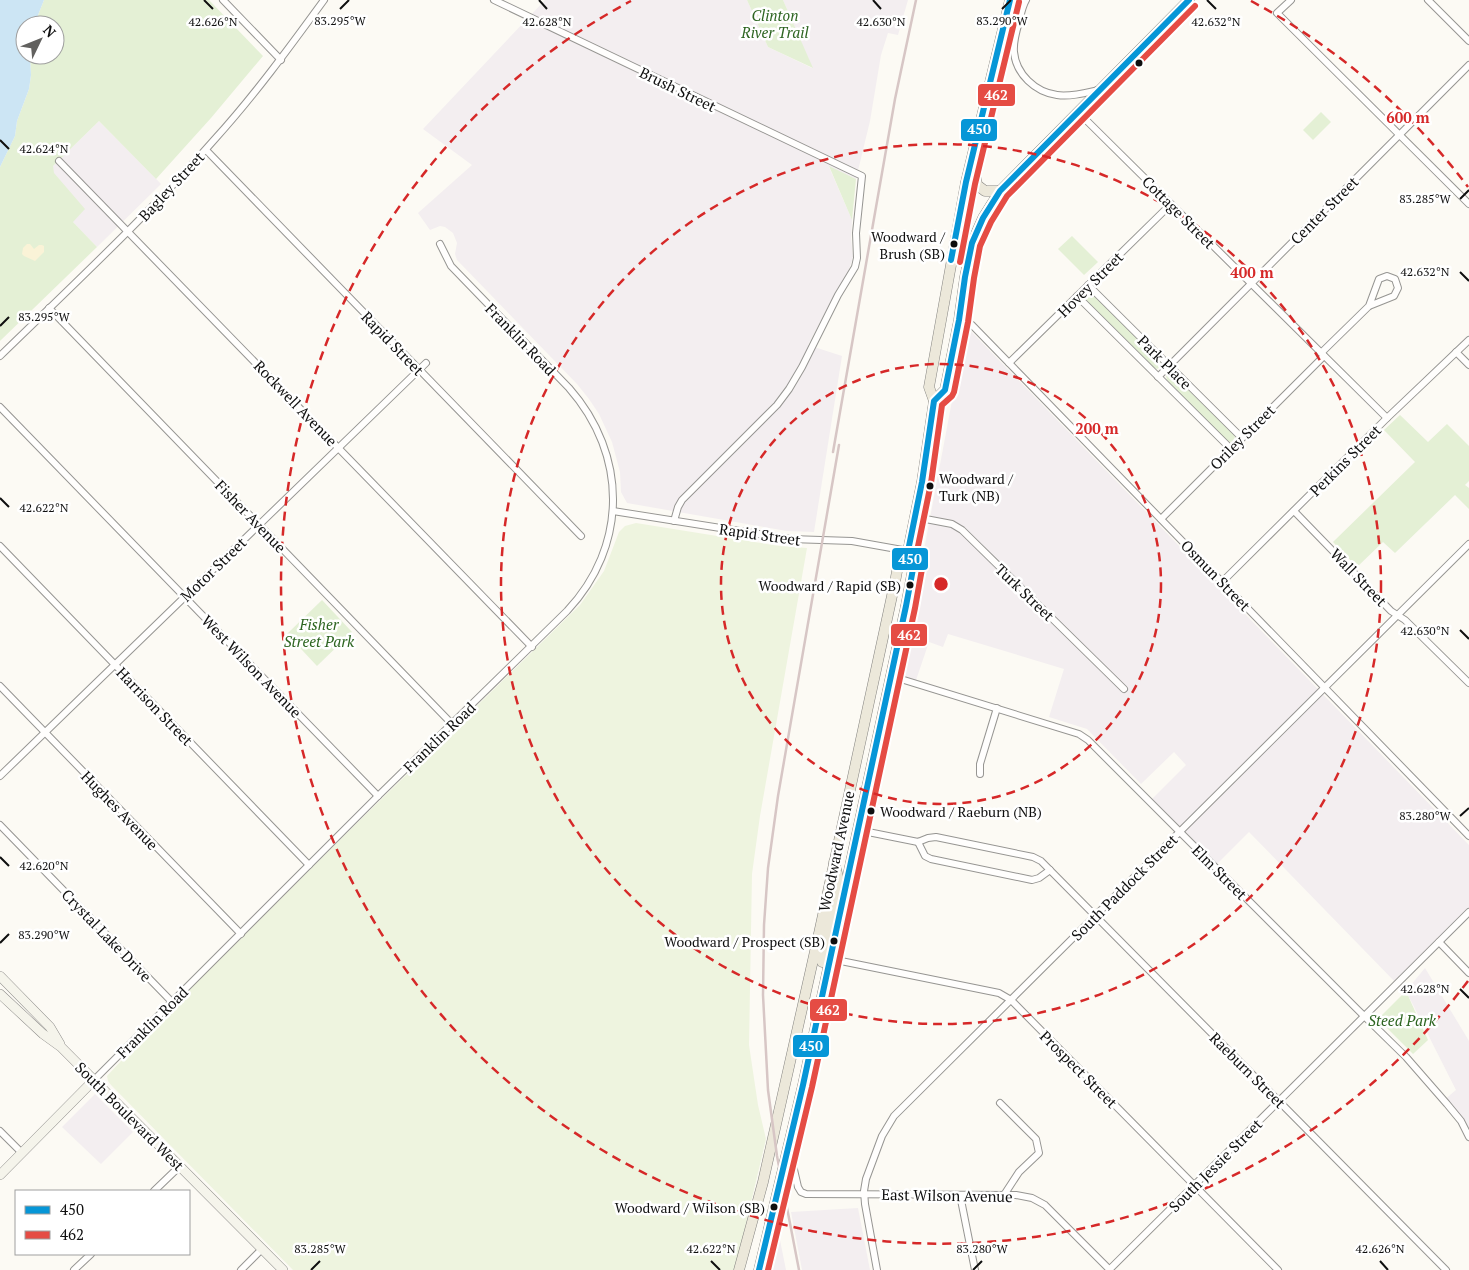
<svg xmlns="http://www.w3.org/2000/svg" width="1469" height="1270" font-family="'PT Serif',serif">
	<rect width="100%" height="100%" fill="#fcfaf4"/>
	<g fill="#f3eef0">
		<path d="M545,0h202l21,47 44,21 -29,-68h125l-10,35 -10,-2 -7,22 -11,66 -14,58 -27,-12 23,53 -1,18 2,19 -4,13 -11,18 -30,57 34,11 -28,176 -27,-1 -160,-28 -6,-11 -1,-20 -8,-30 -13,-28 -10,-15 -12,-15 -120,-124 -2,-6 2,-11 -4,-10 -8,-6 -5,-1 -10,4 -12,-17 54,-48 -49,-36z"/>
		<path d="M99,121l62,63 -64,63 -24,-25 -10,-37 -10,-12v-7z"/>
		<path d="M966,326l503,519v67l-72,72 -148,-152 -35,35 -64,-66 36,-36 -12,-13 -33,32 -54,-55 -38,-12 15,-48 -116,-35 -5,13 -14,-5 -14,41 -15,-5z"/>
		<path d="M1425,968l44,73v97l-5,-10 -21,-27 13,-11 -50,-99z"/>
		<path d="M95,1094l38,38 -32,32 -39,-37z"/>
		<path d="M858,1208l12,62h-68l-11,-58z"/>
		<path d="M777,1225l9,45h-20z"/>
	</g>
	<g fill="#e4f0d5">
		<path d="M44,0h165l54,56 -52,62 -55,61 -57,-58 -46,45 1,7 31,36 -12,13 24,25 -97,94v-174l15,-31 2,-15 12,-32 2,-14 -1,-20h25v-30h-21z"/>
		<path d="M747,0h36l30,68 -45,-21z"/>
		<path d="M1321,112l10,10 -18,18 -10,-10z"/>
		<path d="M829,166l27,13 -4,41z"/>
		<path d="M1072,236l26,26 -14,13 -26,-26z"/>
		<path d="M1089,293l3,1 68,67 1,2 -1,4 -3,2 -4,-2 -67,-67 -1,-4z"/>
		<path d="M1171,373l62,61 2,3 -2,4 -3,1 -3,-1 -60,-61 -1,-4z"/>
		<path d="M1400,415l28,27 19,-18 22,22v35l-4,4 4,3v21l-14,-14 -60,58 -12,-11 -26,25 -24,-25 82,-80 -31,-32z"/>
		<path d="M322,600l30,32 -35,34 -30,-32z"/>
		<path d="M1406,991l22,49 -15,14 -35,-35z"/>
	</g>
	<path fill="#faf3d7" d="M27,244h3l4,5 5,-4h3l2,1v6l-9,9 -11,-5 -2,-2 1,-6z"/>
	<path fill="#eef4df" d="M636,523l143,23 28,2 -47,268 -8,58 -3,171 9,60 8,34 -31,131h-442l-182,-185 -3,-4 -1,-5 54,-58 193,-192 226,-221 24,-34 15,-39 6,-6z"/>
	<path fill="#cce5f4" d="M0,0h44l-10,25h-9v30h5l1,20 -2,14 -12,32 -2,15 -15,31z"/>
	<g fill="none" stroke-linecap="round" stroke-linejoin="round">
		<g stroke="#969592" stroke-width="8">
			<g id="street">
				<path d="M223,0l58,60"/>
				<path d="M494,0l368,176 -6,57 1,25 -2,9 -17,28 -36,72 -13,22 -12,16 -95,95 -4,7 -4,14"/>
				<path d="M1026,0c-4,7 -5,14 -7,22 -3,10 -6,20 -5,30 2,22 21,40 43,43 13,2 28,-2 41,-5"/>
				<path d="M1291,0l-14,13 192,191"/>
				<path d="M1428,0l41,41"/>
				<path d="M1078,112l309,306"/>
				<path d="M206,150l375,386"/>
				<path d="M59,161l473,486"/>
				<path d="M1088,285l154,153"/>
				<path d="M1077,296l154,153"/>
				<path d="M49,308l403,416"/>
				<path d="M959,320l7,2 6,3 497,511"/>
				<path d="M1456,352l13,13"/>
				<path d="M1321,353l48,-47 25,-10 4,-8 -3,-9 -8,-3 -8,3 -10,27"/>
				<path d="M0,356c73,-71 147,-140 214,-216 40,-44 75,-92 110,-140"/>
				<path d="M1009,363l162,-159"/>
				<path d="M1158,377l311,-312"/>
				<path d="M0,407l378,389"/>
				<path d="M613,511l177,28 62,2 56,10"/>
				<path d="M1294,511l97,100 14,9 64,63"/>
				<path d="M915,517l37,7 10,6 162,159"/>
				<path d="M1161,519l163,-163"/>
				<path d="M0,546l309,319"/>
				<path d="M1222,582l165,-164 82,-78"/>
				<path d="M891,676l188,58 9,6 270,270 48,47 41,47 14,17 8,16"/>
				<path d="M0,686l241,248"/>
				<path d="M980,774v-10l17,-56"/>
				<path d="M0,776l426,-413"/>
				<path d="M0,825l172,177"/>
				<path d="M858,830l60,12 10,-4 8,-1 97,20 8,4 405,409"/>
				<path d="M918,842l7,14 6,3 101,21 7,-2 11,-8"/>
				<path d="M1439,942l30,31"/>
				<path d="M831,959l168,34 12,7 267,270"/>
				<path d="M94,1080l284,-284 189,-185c61,-65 61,-156 2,-223l-118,-122 -11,-22"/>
				<path d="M1000,1103l36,36 3,14 -20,19 -15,23"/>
				<path d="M0,1131l22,22"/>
				<path d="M789,1148l9,39 3,5 5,2 210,1 16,3 13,7 65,65"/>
				<path d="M154,1191l26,-25"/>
				<path d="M960,1195l15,75"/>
				<path d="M74,1270l17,-16"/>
				<path d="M241,1270l21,-21"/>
				<path d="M877,1270l-12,-66 -1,-13 2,-12 16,-43 12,-20 575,-572"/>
				<path d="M1109,1270l360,-358"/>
			</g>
		</g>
		<g stroke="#8c8b89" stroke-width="10">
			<g id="secondary">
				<path d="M0,976l50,51 10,17"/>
				<path d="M0,994l43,40 18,13 222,223"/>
				<path d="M0,1175l94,-95"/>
			</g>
		</g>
		<g stroke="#83827f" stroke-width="11">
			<g id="primary">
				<path d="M981,144l-5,33 1,8 8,6h15"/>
				<path d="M934,401l11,-11 14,-70 6,-43 7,-34 11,-25 17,-27 189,-191"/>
				<path d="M831,959l-5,4 -4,-1 -1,-3 17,-82 -4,-15"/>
				<path d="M739,1270l24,-88 55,-244 77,-356 3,-16 10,-15 14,-69 12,-81 -5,-14 37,-205 44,-182"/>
				<path d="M759,1270l44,-185 103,-479 7,-37 -5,-18"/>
			</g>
		</g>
		<use href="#street" stroke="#fffefd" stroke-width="6"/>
		<use href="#secondary" stroke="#f5f4eb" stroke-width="9"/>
		<use href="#primary" stroke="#ece8da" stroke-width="10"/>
		<g stroke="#d7c6c5" stroke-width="2.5">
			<path d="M833,452l62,-353 21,-99"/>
			<path d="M799,1270l-22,-114 -9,-66 -5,-95 1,-70 4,-57 10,-72 61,-351"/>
		</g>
		<g stroke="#fff" stroke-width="10">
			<g id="bus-1">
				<path d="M951,260l15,-78 44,-182"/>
				<path d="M759,1270l44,-185 103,-479 7,-37 -5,-18 14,-69 12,-81 11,-11 14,-70 6,-43 7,-34 11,-25 17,-27 189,-191"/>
			</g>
		</g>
		<g stroke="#fff" stroke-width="10">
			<g id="bus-2">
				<path d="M960,262l15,-78 44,-182"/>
				<path d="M768,1270l44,-183 103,-479 7,-39 -5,-18 14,-68 11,-78 10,-9 2,-4 14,-70 6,-44 6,-32 11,-24 16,-26 188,-190"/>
			</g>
		</g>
		<use href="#bus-1" stroke="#0696d7" stroke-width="6"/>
		<use href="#bus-2" stroke="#e54c44" stroke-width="6"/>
	</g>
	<path fill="none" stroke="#0f0f0f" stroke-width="2" d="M204,0l9,9M539,0l8,9M873,0l8,9M1207,0l9,9M340,9l9,-9M1002,9l9,-9M0,140l9,9M1460,199l9,-9M1460,272l9,9M0,326l9,-9M0,498l9,9M1460,630l9,9M1460,816l9,-8M0,857l9,9M0,943l9,-9M1460,989l9,9M711,1261l9,9M1380,1261l8,9M311,1270l9,-9M973,1270l9,-9"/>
	<g fill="none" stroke="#d62828" stroke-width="2.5" stroke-dasharray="9 6">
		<circle cx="941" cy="584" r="220"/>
		<circle cx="941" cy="584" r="440"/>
		<path d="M1468 981A660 660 0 1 1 631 1M1251 1A660 660 0 0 1 1468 187"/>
	</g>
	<g fill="#0f0f0f" stroke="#fff" stroke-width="2">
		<circle cx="1139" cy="63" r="4.5"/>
		<circle cx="954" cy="244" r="4.5"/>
		<circle cx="930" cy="486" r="4.5"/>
		<circle cx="910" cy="585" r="4.5"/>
		<circle cx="871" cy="811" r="4.5"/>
		<circle cx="834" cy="941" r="4.5"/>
		<circle cx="774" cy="1207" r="4.5"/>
	</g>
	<g text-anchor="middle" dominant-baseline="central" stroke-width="5" stroke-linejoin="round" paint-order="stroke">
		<g font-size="14" fill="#0f0f0f" stroke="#fff" text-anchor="end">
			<text x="945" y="236">Woodward /<tspan x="945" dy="17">Brush (SB)</tspan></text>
			<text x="939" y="478" text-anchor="start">Woodward /<tspan x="939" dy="17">Turk (NB)</tspan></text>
			<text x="901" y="585">Woodward / Rapid (SB)</text>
			<text x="880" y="811" text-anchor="start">Woodward / Raeburn (NB)</text>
			<text x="825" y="941">Woodward / Prospect (SB)</text>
			<text x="765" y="1207">Woodward / Wilson (SB)</text>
		</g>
		<g font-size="15" font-style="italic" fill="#2d6521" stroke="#fff">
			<text x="775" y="15">Clinton<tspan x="775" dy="17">River Trail</tspan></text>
			<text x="319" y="624">Fisher<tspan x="319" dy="17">Street Park</tspan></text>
			<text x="1402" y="1020">Steed Park</text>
		</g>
		<g font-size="15" fill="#0f0f0f" stroke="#fff">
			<text transform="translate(678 89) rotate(26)">Brush Street</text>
			<text transform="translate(171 186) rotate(-47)">Bagley Street</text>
			<text transform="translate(1324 210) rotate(-45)">Center Street</text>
			<text transform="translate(1179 212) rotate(45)">Cottage Street</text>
			<text transform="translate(1090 284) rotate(-45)">Hovey Street</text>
			<text transform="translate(521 339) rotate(46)">Franklin Road</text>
			<text transform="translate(393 343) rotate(46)">Rapid Street</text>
			<text transform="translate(1165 362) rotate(45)">Park Place</text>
			<text transform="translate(296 403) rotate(46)">Rockwell Avenue</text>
			<text transform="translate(1242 437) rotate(-45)">Oriley Street</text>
			<text transform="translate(1345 460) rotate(-45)">Perkins Street</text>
			<text transform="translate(251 516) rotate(46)">Fisher Avenue</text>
			<text transform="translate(760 534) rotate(8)">Rapid Street</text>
			<text transform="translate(213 569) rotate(-44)">Motor Street</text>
			<text transform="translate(1216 575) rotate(46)">Osmun Street</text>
			<text transform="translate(1359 577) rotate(46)">Wall Street</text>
			<text transform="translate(1025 592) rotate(44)">Turk Street</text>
			<text transform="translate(252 666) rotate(46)">West Wilson Avenue</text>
			<text transform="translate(155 706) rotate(46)">Harrison Street</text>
			<text transform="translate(439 737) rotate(-44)">Franklin Road</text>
			<text transform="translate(120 810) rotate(46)">Hughes Avenue</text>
			<text transform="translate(836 851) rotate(-78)">Woodward Avenue</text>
			<text transform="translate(1220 872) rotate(45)">Elm Street</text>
			<text transform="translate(1124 887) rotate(-45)">South Paddock Street</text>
			<text transform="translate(107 935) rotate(46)">Crystal Lake Drive</text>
			<text transform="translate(152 1022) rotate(-45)">Franklin Road</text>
			<text transform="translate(1079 1069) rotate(45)">Prospect Street</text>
			<text transform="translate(1248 1070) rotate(45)">Raeburn Street</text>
			<text transform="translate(130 1116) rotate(45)">South Boulevard West</text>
			<text transform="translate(1215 1165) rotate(-45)">South Jessie Street</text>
			<text transform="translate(947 1195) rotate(1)">East Wilson Avenue</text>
		</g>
	</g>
	<g font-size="12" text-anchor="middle" fill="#0f0f0f" stroke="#fff" stroke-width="5" stroke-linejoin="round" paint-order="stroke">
		<text x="340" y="25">83.295°W</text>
		<text x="1002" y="25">83.290°W</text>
		<text x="213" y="26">42.626°N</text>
		<text x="547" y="26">42.628°N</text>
		<text x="881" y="26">42.630°N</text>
		<text x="1216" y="26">42.632°N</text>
		<text x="44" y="153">42.624°N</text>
		<text x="1425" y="203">83.285°W</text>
		<text x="1425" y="276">42.632°N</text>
		<text x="44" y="321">83.295°W</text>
		<text x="44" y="512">42.622°N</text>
		<text x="1425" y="635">42.630°N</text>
		<text x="1425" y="820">83.280°W</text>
		<text x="44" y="870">42.620°N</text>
		<text x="44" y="939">83.290°W</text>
		<text x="1425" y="993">42.628°N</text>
		<text x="711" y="1253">42.622°N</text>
		<text x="1380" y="1253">42.626°N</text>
		<text x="320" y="1253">83.285°W</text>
		<text x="982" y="1253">83.280°W</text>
	</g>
	<circle cx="941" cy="584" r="8" fill="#d62828" stroke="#fff" stroke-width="2.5"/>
	<g font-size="15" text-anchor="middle" font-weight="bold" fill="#d62828" stroke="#fff" stroke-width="5" stroke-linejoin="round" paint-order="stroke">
		<text x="1408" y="123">600 m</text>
		<text x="1252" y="278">400 m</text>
		<text x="1097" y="434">200 m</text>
	</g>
	<g stroke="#fff" stroke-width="2">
		<rect x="977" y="83" width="39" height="24" rx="5" fill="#e54c44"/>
		<rect x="960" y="118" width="38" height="24" rx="5" fill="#0696d7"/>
		<rect x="891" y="547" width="38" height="24" rx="5" fill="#0696d7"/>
		<rect x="890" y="623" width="38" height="24" rx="5" fill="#e54c44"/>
		<rect x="809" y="998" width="39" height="24" rx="5" fill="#e54c44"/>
		<rect x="792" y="1034" width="38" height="24" rx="5" fill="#0696d7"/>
	</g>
	<g font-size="14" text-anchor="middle" font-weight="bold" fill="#fff">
		<text x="996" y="100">462</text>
		<text x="979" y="134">450</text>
		<text x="910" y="564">450</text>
		<text x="909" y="640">462</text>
		<text x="828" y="1015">462</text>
		<text x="811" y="1051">450</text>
	</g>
	<rect x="15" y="1190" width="175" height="65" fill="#ffffff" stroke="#9f9f9f"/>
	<rect x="25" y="1206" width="25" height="8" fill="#0696d7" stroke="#9f9f9f"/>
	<text x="60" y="1215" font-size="15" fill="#0f0f0f">450</text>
	<rect x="25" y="1231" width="25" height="8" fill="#e54c44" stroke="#9f9f9f"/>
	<text x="60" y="1240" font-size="15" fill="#0f0f0f">462</text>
	<g transform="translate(40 40) rotate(47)"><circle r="24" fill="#ffffff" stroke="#9f9f9f"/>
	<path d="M0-4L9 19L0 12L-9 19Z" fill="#62615f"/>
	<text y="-8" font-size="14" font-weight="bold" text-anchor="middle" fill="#0f0f0f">N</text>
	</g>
</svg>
